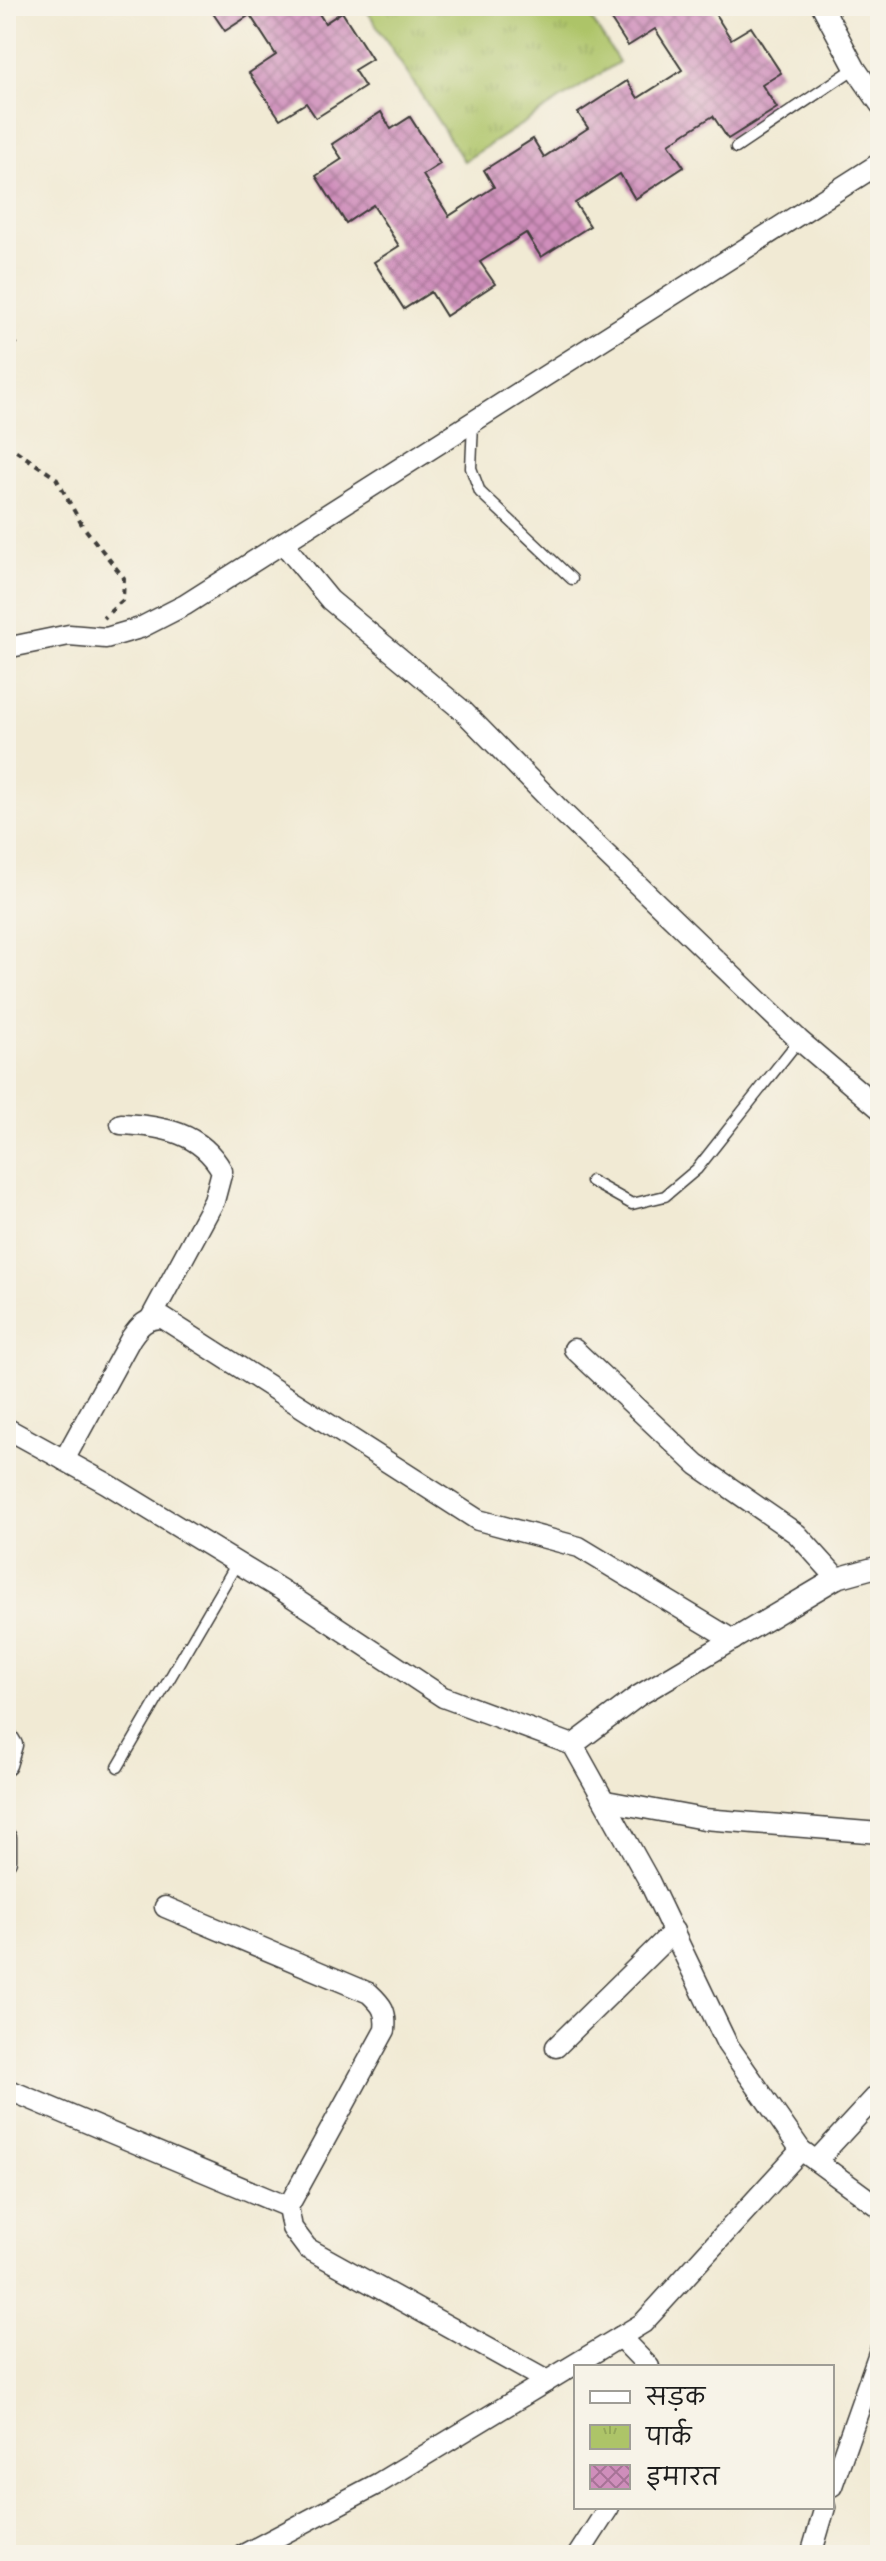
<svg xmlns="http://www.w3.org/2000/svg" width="886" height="2561" font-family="'Patrick Hand','Playpen Sans Deva',sans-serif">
	<defs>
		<pattern id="park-tufts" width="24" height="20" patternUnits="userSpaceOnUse" patternTransform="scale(2)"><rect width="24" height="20" fill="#adc468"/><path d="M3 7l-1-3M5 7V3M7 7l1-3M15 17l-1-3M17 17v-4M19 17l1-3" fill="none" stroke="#94a85a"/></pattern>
		<pattern id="building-cross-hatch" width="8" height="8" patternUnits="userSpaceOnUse" patternTransform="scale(2)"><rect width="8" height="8" fill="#cf8ebb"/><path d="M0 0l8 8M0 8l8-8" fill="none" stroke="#a77397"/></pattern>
	</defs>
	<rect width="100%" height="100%" fill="#f7f3e8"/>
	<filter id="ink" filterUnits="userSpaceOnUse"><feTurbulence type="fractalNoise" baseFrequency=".0125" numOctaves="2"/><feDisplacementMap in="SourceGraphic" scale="16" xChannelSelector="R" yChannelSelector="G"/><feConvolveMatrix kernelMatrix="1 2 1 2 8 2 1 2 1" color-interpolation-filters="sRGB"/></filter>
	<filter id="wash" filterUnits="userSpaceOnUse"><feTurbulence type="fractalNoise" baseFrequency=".006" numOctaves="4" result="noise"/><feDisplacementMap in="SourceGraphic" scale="32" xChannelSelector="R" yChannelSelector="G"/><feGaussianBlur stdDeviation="1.8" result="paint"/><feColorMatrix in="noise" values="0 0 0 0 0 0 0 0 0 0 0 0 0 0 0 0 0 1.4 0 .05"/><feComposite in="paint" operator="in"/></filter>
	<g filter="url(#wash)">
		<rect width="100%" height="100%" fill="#f1ead4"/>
		<path fill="url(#park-tufts)" stroke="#647042" stroke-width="2" d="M364,6h219l36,56 -155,99z"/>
		<g id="blocks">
			<g fill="url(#building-cross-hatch)">
				<path d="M208,6h106l11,17 17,-11 30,47 -18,11 11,17 -49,31 -10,-15 -26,16 -31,-46 27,-18 -26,-40 -25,16z"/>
				<path d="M602,6h108l21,33 20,-12 30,46 -19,12 15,23 -49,31 -15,-23 -26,16 -18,12 15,23 -49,32 -15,-25 -45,29 15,23 -49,31 -15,-24 -46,29 15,22 -49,32 -15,-24 -27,17 -30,-47 25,-16 -26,-41 -27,18 -30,-47 26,-17 -10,-15 49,-32 10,17 19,-12 30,47 -17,11 26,41 45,-29 -10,-17 49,-31 11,18 44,-29 -10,-15 49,-32 11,17 44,-28 -27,-41 -27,17z"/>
			</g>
		</g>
	</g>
	<g filter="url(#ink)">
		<use href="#blocks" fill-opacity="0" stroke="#3c3b38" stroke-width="2"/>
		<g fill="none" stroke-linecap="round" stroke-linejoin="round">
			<g stroke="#3c3b38" stroke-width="13">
				<g id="lane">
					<path d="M736,148l119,-80"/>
					<path d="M473,423l-2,45 9,24 92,87"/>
					<path d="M591,1181l41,23 33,-8 32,-27 102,-129"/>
					<path d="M118,1767l119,-204"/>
				</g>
			</g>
			<g stroke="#3c3b38" stroke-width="23">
				<g id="street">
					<path d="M822,6l33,62 25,36"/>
					<path d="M283,543l47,57 133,111 97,99 239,230 81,69"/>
					<path d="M6,648l63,-13 37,3 34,-10 45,-23 695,-442"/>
					<path d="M121,1124c41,2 80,8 101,47l-8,30 -63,117"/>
					<path d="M574,1349l123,116 100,69 40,44"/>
					<path d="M6,1428l100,55 174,106 163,108 130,48 76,136 78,163 74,106 79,58"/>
					<path d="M64,1460l67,-122c9,-13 15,-20 32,-20l315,202 101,27 154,93"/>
					<path d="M6,1735l6,10 -6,20"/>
					<path d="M573,1745l65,-49 199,-118 43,-12"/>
					<path d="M606,1801l98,18 176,14"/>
					<path d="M6,1838v22"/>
					<path d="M165,1907l204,86c13,12 18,18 16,37l-97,177 4,21 15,20 240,133"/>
					<path d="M556,2047l118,-116"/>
					<path d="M14,2092l274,115"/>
					<path d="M816,2161l64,-69"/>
					<path d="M620,2337l29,30"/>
					<path d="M832,2486l48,-136"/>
					<path d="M243,2555l136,-72 264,-160 158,-173"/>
					<path d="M578,2555l31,-48"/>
					<path d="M811,2555l14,-48"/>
				</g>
			</g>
			<g stroke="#3c3b38" stroke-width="4" stroke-dasharray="6 6" stroke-linecap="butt">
				<path d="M6,354l11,-12"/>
				<path d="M6,444l50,34 26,47 42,53 -1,22 -20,18"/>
			</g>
			<use href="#lane" stroke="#fff" stroke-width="10"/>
			<use href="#street" stroke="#fff" stroke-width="20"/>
		</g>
	</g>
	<rect width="886" height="2561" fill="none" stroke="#f7f3e8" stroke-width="32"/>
	<rect x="574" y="2365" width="260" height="144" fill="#f7f3e8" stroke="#9f9d96" stroke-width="2"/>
	<rect x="590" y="2391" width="40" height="12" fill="#ffffff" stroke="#9f9d96" stroke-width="2"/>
	<text x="646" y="2405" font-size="24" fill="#1c1c1c">सड़क</text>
	<rect x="590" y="2425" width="40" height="24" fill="url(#park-tufts)" stroke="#9f9d96" stroke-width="2"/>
	<text x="646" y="2445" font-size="24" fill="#1c1c1c">पार्क</text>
	<rect x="590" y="2465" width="40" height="24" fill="url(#building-cross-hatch)" stroke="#9f9d96" stroke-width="2"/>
	<text x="646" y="2485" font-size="24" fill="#1c1c1c">इमारत</text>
</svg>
